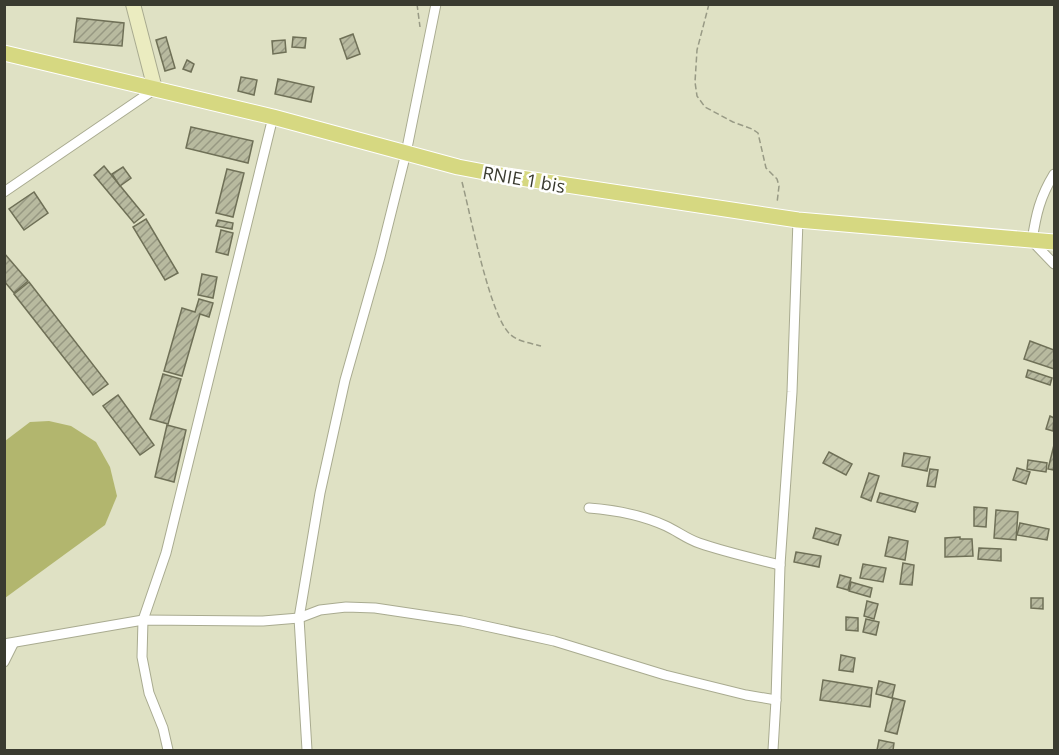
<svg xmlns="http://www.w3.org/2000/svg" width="1059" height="755" font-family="'Open Sans',sans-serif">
	<defs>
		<pattern id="building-hatch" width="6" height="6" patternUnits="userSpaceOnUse" patternTransform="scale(1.5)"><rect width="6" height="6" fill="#b8ba9f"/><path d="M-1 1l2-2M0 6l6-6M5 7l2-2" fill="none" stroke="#979882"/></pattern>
	</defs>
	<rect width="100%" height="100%" fill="#dfe1c4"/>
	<path fill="#b2b66e" d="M49,421l22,5 25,16 14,25 7,29 -12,29 -100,73v-157l25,-19z"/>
	<g fill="url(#building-hatch)" stroke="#6f7057" stroke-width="1.5">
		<path d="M77,18l47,5 -2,23 -48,-4z"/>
		<path d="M353,34l7,20 -13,5 -7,-20z"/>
		<path d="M166,37l9,31 -10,3 -9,-31z"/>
		<path d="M293,37l13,1 -1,10 -13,-1z"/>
		<path d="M285,40l1,12 -13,2 -1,-13z"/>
		<path d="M187,60l7,4 -3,8 -8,-3z"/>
		<path d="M241,77l16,3 -3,15 -16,-4z"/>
		<path d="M278,79l36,8 -3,15 -36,-8z"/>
		<path d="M191,127l62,14 -5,22 -62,-15z"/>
		<path d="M104,166l40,49 -10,8 -40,-48z"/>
		<path d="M123,167l8,11 -11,8 -8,-12z"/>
		<path d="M227,169l17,4 -11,44 -17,-4z"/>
		<path d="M34,192l14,21 -24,17 -15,-21z"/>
		<path d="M146,219l32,54 -13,7 -32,-53z"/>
		<path d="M218,220l15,3 -1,6 -16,-3z"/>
		<path d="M221,230l12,3 -5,22 -12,-3z"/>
		<path d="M4,253l24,28 -14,12 -10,-12z"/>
		<path d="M202,274l15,3 -4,21 -15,-3z"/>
		<path d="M29,282l79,102 -15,11 -79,-101z"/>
		<path d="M199,299l14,4 -4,14 -9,-3 -18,62 -18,-5 18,-63 13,4z"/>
		<path d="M1030,341l24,9v19l-30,-10z"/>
		<path d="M1028,370l24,8 -2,7 -24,-8z"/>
		<path d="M163,374l18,5 -13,45 -18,-5z"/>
		<path d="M118,395l36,50 -14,10 -37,-49z"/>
		<path d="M1050,416l4,2 -1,13 -7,-2z"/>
		<path d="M167,425l19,5 -12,52 -19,-5z"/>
		<path d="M1054,445v25l-6,-1z"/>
		<path d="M829,452l23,12 -6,11 -23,-12z"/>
		<path d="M904,453l26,4 -3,14 -25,-5z"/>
		<path d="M1028,460l19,3 -1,9 -19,-3z"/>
		<path d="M1017,468l13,4 -4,12 -13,-4z"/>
		<path d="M930,469l8,1 -3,17 -8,-1z"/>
		<path d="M869,473l10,3 -8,25 -10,-4z"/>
		<path d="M880,493l38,10 -3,9 -38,-10z"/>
		<path d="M974,507l13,1 -1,19 -12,-1z"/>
		<path d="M996,510l22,2 -2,28 -22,-2z"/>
		<path d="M1020,523l29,6 -2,11 -30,-5z"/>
		<path d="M816,528l25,7 -3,10 -25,-7z"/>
		<path d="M889,537l19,4 -3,19 -20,-4z"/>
		<path d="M960,537v2h12l1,17 -28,1v-19z"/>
		<path d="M979,548l22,1v12l-23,-2z"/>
		<path d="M796,552l25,4 -2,11 -25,-5z"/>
		<path d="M903,563l11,2 -2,20 -12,-1z"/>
		<path d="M863,564l23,4 -3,14 -23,-4z"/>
		<path d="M840,575l11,3 -3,12 -11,-3z"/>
		<path d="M851,582l21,6 -2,9 -21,-6z"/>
		<path d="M1031,598h12v11l-12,-1z"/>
		<path d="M867,601l11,3 -4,15 -10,-3z"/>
		<path d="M846,617l12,1v13l-12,-1z"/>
		<path d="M866,619l13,3 -3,13 -13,-3z"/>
		<path d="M841,655l14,3 -2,14 -14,-2z"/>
		<path d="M823,680l49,8 -2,19 -50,-7z"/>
		<path d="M879,681l16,4 -3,13 -16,-4z"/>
		<path d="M893,698l12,3 -8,33 -12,-3z"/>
		<path d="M879,740l15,3 -1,7h-16z"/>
	</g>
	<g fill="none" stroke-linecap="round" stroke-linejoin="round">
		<g stroke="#a9ab90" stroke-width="11">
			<g id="street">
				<path d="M1054,174c-14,23 -18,40 -22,67l22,23"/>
				<path d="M4,192l151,-103"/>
				<path d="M589,508c26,2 53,7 77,18 11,5 21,13 33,17 26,9 53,15 81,22"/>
				<path d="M4,644l139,-24 120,1 36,-3 21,-8 26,-3 29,1 87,13 92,20 111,34 81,20 30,5"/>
				<path d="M4,662l9,-18"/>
				<path d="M168,750l-5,-22 -14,-35 -7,-36 1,-37 23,-67 107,-436"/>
				<path d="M307,750l-8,-132 21,-125 25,-113 35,-123 26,-104 30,-149"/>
				<path d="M773,750l3,-50 4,-135 12,-173 6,-172"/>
			</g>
		</g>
		<g stroke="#a9ab90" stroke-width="16">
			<path id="secondary" d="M133,4l22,85"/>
		</g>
		<g stroke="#fff" stroke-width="17">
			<path id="primary" d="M4,53l269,64 185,50 42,8 298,45 256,22"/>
		</g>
		<g stroke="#989a85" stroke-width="1.5" stroke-dasharray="6 3" stroke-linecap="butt">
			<path d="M417,4l3,23"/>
			<path d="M709,4l-12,46 -2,32 2,14 8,11 28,15 19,7 6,4 8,35 11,11 2,7 -2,17"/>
			<path d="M462,182c8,30 28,137 49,153 8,7 20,8 30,11"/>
		</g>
		<use href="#street" stroke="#fff" stroke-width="9"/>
		<use href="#secondary" stroke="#ebecc0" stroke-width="14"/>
		<use href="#primary" stroke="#d6d881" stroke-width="15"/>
	</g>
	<g text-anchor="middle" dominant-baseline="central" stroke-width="5" stroke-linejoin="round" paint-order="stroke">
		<g font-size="18" fill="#3a3b30" stroke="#fff">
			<text transform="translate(524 179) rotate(10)">RNIE 1 bis</text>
		</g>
	</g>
	<rect width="1059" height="755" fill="none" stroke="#3a3b30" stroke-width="12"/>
</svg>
